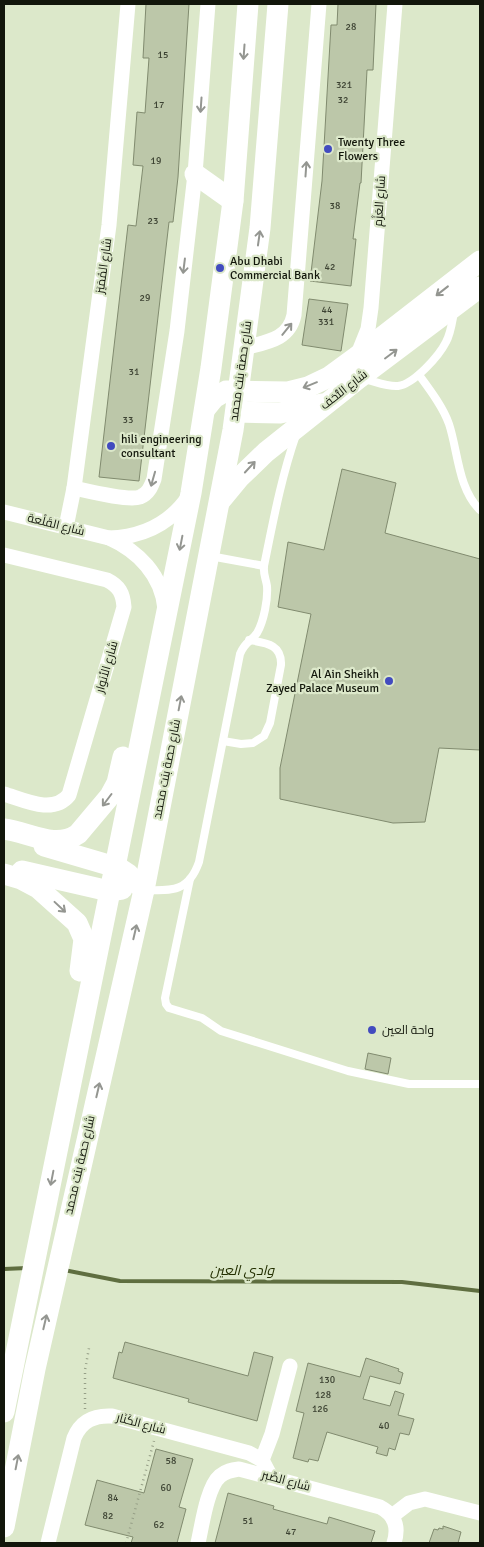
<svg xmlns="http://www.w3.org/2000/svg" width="484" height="1547" font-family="Signika,Cairo,sans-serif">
	<rect width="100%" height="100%" fill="#dce8ca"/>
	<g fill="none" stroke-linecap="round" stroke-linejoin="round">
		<g stroke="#5f6e40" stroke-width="4">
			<path d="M4,1269l23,-1"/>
			<path d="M64,1270l56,11 282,1 78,9"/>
		</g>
	</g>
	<g fill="#bcc7a9" stroke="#818b6f">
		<path d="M146,4h43l-11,173 -5,45h-4l-30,259 -40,-4 29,-252 8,1 7,-60 -10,-1 4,-53 8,1 4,-55h-6z"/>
		<path d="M338,4h38l-3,66h-6l-6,113h-1l-7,56h3l-5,47 -41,-5 12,-100 9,-156h6z"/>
		<path d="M309,299l39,5 -7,47 -39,-6z"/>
		<path d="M342,469l54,14 -11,50 95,26v191l-41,-2 -14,74 -32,1 -113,-24v-31l31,-154 -33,-7 10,-65 36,8z"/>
		<path d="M368,1053l23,5 -3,16 -23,-5z"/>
		<path d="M125,1342l123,34 6,-24 19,5 -16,64 -69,-19 1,-3 -76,-21 6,-26 3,1z"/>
		<path d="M366,1358l33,11 -1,2 5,2 -3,11 -30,-8 -7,23 27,7 5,-15 9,3 -6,21 16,4 -5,16 -9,-2 -5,17 -6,-2 -2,8 -11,-3 2,-6 -51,-15 -9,29 -9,-2 -1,3 -15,-4 11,-45 -8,-2 12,-48 52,14z"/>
		<path d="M156,1449l37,10 -14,48 7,2 -9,34h-46l2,-6 -48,-12 12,-45 47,13z"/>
		<path d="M228,1493l46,13 -1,3 54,15 2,-7 46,14 -4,12h-156z"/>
		<path d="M443,1526l18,6 -3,11h-29l5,-14 4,1 1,-2 4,1z"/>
	</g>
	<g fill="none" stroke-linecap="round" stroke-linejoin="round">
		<g stroke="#969f87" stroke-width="2.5" stroke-dasharray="1 4" stroke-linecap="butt">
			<path d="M85,1409v-39l4,-22"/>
			<path d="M126,1543l28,-102"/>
			<path d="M479,1543l1,-3"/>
		</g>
		<g stroke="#fff" stroke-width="8">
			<path d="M419,375c11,15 24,32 30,49 9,27 9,65 31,86"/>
			<path d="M364,379c10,2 23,8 34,7 16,-2 41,-30 48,-44 5,-9 6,-20 8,-30"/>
			<path d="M210,556l54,10"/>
			<path d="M223,741l18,3 12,-1 11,-7 6,-13 11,-58c1,-21 -15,-22 -32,-25"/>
			<path d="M190,879l-25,119 1,6 3,4 33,10 19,13 127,40 61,13h71"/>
			<path d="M146,890c27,1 43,1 53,-28l41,-208c5,-13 11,-12 17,-21 7,-12 11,-34 10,-47 -1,-7 -4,-12 -3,-20 9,-44 17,-88 32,-131"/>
		</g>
		<g stroke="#fff" stroke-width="15">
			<path d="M244,348c22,-6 45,-8 50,-33l25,-311"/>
			<path d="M358,354l10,-25 3,-21 24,-304"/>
			<path d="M74,488c14,3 54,13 66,9 8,-3 11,-10 14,-18l23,-148 18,-157 13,-170"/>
			<path d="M4,512l105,26c29,13 53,37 56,71"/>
			<path d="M66,527l8,-39 35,-263 19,-221"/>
			<path d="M109,538c33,-1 61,-14 80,-42"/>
			<path d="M4,555l103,25c12,6 16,13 17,27l-55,188c-16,20 -45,5 -65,-1"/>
			<path d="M262,1460l10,-26 18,-68"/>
			<path d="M392,1516l17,-13 16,-4 55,14"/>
			<path d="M48,1543l26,-105c7,-17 20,-23 38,-22l137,37 13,7 9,17"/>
			<path d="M198,1543c4,-17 9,-56 22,-67 6,-5 12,-6 19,-7l141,38c15,8 19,20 14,36"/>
		</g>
		<g stroke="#fff" stroke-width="21">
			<path d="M195,174l38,27"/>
			<path d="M205,409l9,-11 12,-7 62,1 20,-5 21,-10 26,-19 125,-97"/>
			<path d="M236,412l44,1 42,-9"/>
			<path d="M220,501l19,-23 27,-26 93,-74 121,-91"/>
			<path d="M4,829c25,3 51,21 74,5l32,-38 7,-13 6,-26"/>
			<path d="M44,846l75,22 9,6 16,16"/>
			<path d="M22,871l87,20 13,-2"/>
			<path d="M4,874l17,5 17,9 39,35 7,16 -4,32"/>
			<path d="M4,1412l187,-919 20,-125 22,-167 15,-197"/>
			<path d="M4,1527l31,-158 109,-479 89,-460 27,-202 18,-224"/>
		</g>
	</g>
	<defs><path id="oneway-shaft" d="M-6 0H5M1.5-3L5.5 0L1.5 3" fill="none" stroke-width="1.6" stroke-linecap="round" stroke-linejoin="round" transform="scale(1.25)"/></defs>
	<g stroke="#949691">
		<use href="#oneway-shaft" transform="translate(244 52) rotate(94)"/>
		<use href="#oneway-shaft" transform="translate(201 105) rotate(94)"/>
		<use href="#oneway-shaft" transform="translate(306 169) rotate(-86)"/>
		<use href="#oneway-shaft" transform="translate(259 238) rotate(-82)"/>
		<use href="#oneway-shaft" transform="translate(184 266) rotate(97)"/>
		<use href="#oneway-shaft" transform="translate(442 291) rotate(142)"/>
		<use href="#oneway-shaft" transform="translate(287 329) rotate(-51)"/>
		<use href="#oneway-shaft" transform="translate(391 354) rotate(-37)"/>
		<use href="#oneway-shaft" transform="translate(310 385) rotate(158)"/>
		<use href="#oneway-shaft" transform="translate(250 467) rotate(-47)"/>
		<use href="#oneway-shaft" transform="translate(153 479) rotate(106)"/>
		<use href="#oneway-shaft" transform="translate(181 543) rotate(101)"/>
		<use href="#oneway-shaft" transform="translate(180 703) rotate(-79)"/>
		<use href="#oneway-shaft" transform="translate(107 800) rotate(127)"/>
		<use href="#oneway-shaft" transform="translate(60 907) rotate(43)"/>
		<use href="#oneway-shaft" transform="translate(135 932) rotate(-77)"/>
		<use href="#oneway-shaft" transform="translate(98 1090) rotate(-77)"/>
		<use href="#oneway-shaft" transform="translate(52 1178) rotate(101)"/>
		<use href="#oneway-shaft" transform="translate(45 1322) rotate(-77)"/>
		<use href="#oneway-shaft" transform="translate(17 1462) rotate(-79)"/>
	</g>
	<g fill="#424bbf" stroke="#dce8ca" stroke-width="2">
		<circle cx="328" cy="149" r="5"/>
		<circle cx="220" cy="268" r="5"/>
		<circle cx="111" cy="446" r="5"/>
		<circle cx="389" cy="681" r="5"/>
		<circle cx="372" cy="1030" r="5"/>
	</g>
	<g text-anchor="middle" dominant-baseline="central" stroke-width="4.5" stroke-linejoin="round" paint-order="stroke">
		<g font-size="10" fill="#3c4232">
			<text x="351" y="27">28</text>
			<text x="163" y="55">15</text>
			<text x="344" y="85">321</text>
			<text x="343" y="100">32</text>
			<text x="159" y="105">17</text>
			<text x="156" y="161">19</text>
			<text x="335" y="206">38</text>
			<text x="153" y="221">23</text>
			<text x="330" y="267">42</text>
			<text x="145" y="298">29</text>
			<text x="327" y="310">44</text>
			<text x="326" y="322">331</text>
			<text x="134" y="372">31</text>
			<text x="128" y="420">33</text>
			<text x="327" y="1380">130</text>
			<text x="323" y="1395">128</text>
			<text x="320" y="1409">126</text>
			<text x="384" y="1426">40</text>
			<text x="171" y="1461">58</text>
			<text x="166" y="1488">60</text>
			<text x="113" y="1498">84</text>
			<text x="108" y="1516">82</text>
			<text x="248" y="1521">51</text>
			<text x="159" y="1525">62</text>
			<text x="291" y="1532">47</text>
		</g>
		<g font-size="12" fill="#12160b" stroke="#dce8ca" text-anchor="start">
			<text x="338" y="142">Twenty Three<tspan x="338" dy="14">Flowers</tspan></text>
			<text x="230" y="261">Abu Dhabi<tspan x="230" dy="14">Commercial Bank</tspan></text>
			<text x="121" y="439">hili engineering<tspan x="121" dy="14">consultant</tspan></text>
			<text x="379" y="674" text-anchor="end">Al Ain Sheikh<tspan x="379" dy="14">Zayed Palace Museum</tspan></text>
			<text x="382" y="1030">واحة العين</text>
		</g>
		<g font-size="12" fill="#12160b" stroke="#dce8ca">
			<text transform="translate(380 201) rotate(-86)">شارع العَزْم</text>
			<text transform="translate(104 266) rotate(-82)">شارع المُمَيَز</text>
			<text transform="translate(241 371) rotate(-82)">شارع حصة بنت محمد</text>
			<text transform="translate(344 390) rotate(-38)">شارع التُّحَف</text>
			<text transform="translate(56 525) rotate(14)">شارع القَلْعة</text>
			<text transform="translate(107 667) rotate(-74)">شارع الأنوار</text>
			<text transform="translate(167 769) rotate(-79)">شارع حصة بنت محمد</text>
			<text transform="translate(80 1165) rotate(-77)">شارع حصة بنت محمد</text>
			<text transform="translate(141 1424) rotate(15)">شارع الكَنَار</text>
			<text transform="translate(286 1481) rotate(15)">شارع الصَّبر</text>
		</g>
		<g font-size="14" font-style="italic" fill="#232f00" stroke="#dce8ca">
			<text x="242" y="1270">وادي العين</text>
		</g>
	</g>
	<rect width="484" height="1547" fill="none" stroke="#12160b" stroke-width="10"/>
</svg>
